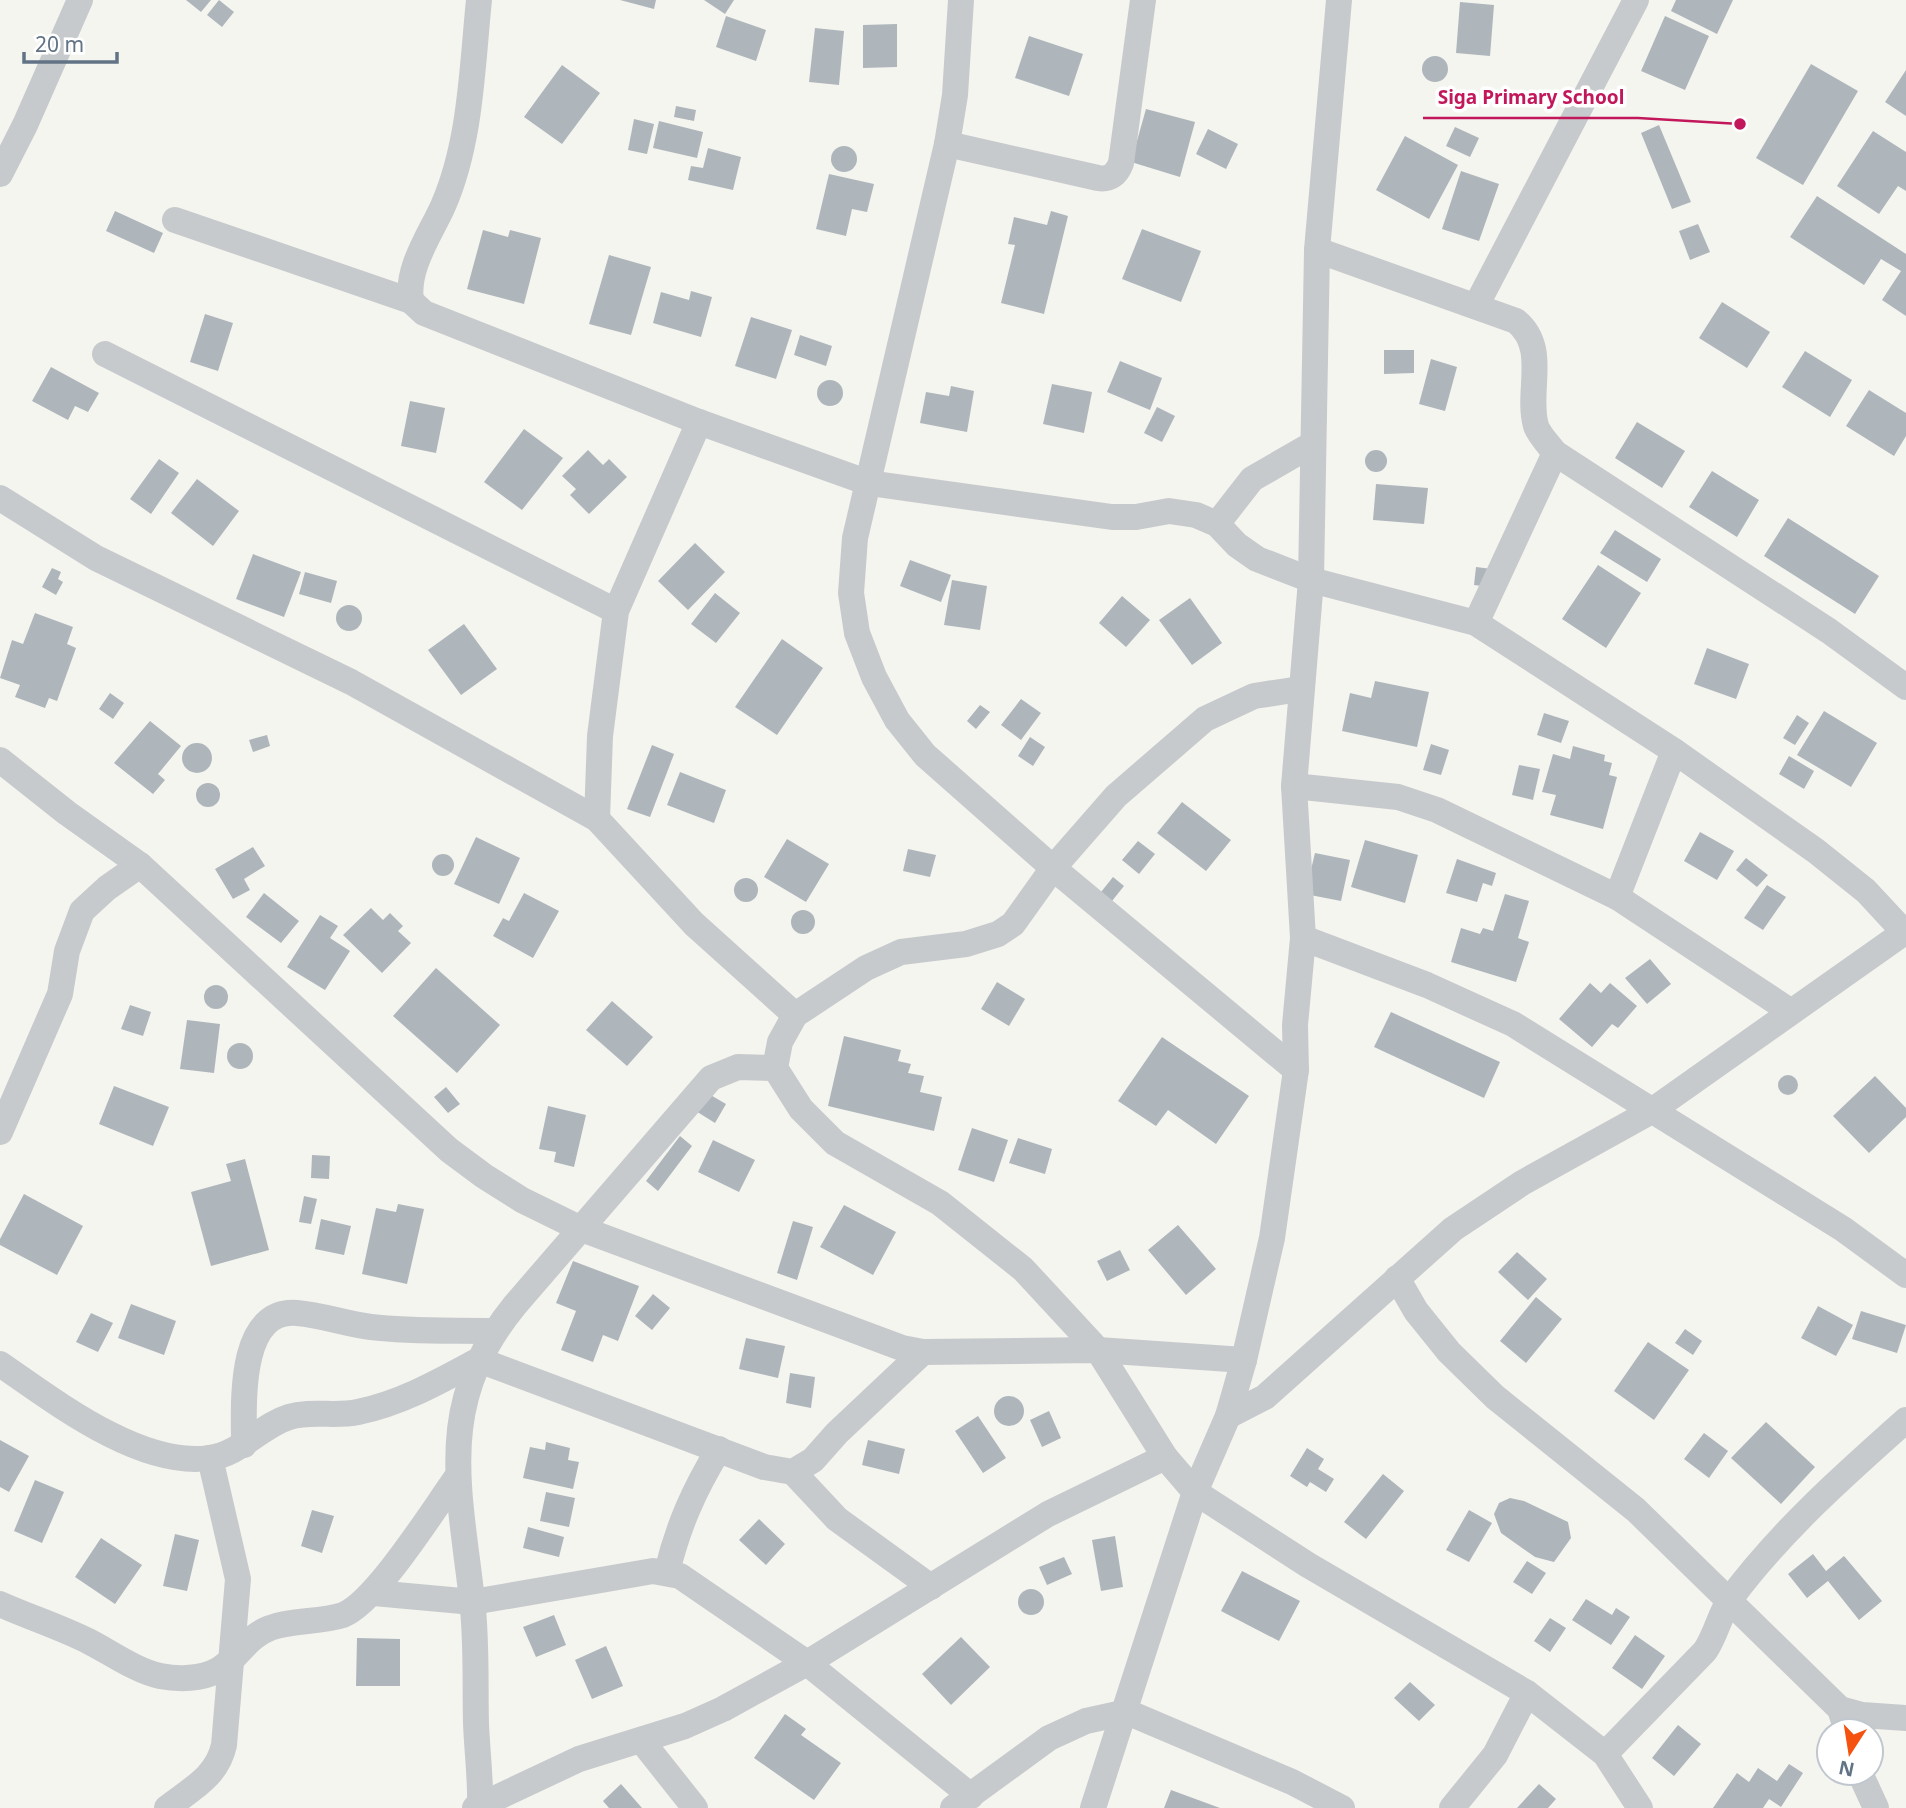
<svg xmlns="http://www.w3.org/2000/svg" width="1906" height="1808" font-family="'Noto Sans',sans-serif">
	<rect width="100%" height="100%" fill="#f5f5f0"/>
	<g fill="#aeb6bb">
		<path d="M186,0h25l-10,12z"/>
		<path d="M219,0l15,12 -12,15 -15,-12z"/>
		<path d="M620,0h36l-2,9z"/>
		<path d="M704,0h30l-9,14z"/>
		<path d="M1676,0h57l-16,34 -46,-23z"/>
		<path d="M1460,2l34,3 -4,51 -34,-3z"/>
		<path d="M726,16l40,14 -10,31 -40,-14z"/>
		<path d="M1665,16l44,20 -24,54 -44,-19z"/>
		<path d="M897,24v43l-34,1v-43z"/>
		<path d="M815,28l29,3 -5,54 -30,-3z"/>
		<path d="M1029,36l54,18 -14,42 -54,-18z"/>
		<circle cx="1435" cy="69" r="13"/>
		<path d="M1811,64l47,27 -55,94 -47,-27z"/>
		<path d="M562,65l38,28 -38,51 -38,-27z"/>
		<path d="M1906,70v46l-21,-14z"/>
		<path d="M676,106l20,4 -2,11 -20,-4z"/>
		<path d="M1146,109l49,13 -15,55 -49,-15z"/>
		<path d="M634,119l20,5 -7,30 -19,-4z"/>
		<path d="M659,121l44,11 -6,26 -44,-10z"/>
		<path d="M1659,125l32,77 -19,7 -31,-76z"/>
		<path d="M1455,127l24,11 -9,19 -24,-11z"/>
		<path d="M1208,129l30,15 -12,25 -30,-15z"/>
		<path d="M1873,131l33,21v39l-8,-5 -19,28 -42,-28z"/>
		<path d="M1405,136l53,29 -29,54 -53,-29z"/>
		<circle cx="844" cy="159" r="13"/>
		<path d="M708,148l33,9 -8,33 -45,-10 3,-14 12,2z"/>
		<path d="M1461,171l38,13 -20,57 -37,-12z"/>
		<path d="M829,174l45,10 -7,28 -15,-3 -6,27 -30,-7z"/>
		<path d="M1817,196l89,58v62l-24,-16 19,-29 -20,-12 -17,26 -74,-48z"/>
		<path d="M115,211l48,22 -9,20 -48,-22z"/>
		<path d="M1051,211l17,5 -24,98 -43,-11 14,-58 -7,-1 6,-27 33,8z"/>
		<path d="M1698,224l12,28 -20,8 -11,-29z"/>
		<path d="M1142,229l59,22 -20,51 -59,-23z"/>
		<path d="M483,230l25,7 2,-7 31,8 -17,66 -57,-15z"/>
		<path d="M609,255l42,12 -20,68 -42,-11z"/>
		<path d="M691,291l21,6 -11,40 -48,-14 8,-31 28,8z"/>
		<path d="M1722,302l48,30 -23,36 -48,-30z"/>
		<path d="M205,314l28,9 -15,48 -28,-9z"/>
		<path d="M751,317l41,13 -16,49 -41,-13z"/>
		<path d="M800,335l32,11 -6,20 -32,-11z"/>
		<path d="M1384,350h30v23l-30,1z"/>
		<path d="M1805,351l47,29 -22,37 -48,-30z"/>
		<path d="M1431,359l26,8 -12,44 -26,-7z"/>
		<path d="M1120,361l42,17 -12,32 -43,-18z"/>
		<path d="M51,367l48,26 -11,19 -13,-6 -7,14 -36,-19z"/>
		<circle cx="830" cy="393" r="13"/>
		<path d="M1052,384l40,8 -8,41 -41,-9z"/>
		<path d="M951,386l23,5 -7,41 -47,-9 6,-31 23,4z"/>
		<path d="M1869,390l37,23v23l-12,20 -48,-30z"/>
		<path d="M410,401l35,7 -9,45 -35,-7z"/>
		<path d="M1157,407l18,9 -13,26 -18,-9z"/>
		<path d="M1637,422l48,29 -23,37 -47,-30z"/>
		<path d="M524,429l39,29 -41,52 -38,-28z"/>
		<path d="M588,450l15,15 6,-6 18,18 -38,37 -19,-19 6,-6 -14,-13z"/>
		<circle cx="1376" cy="461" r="11"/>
		<path d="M159,459l20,14 -28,41 -21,-15z"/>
		<path d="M1712,471l47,29 -22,37 -48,-30z"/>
		<path d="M197,479l42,32 -26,35 -42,-33z"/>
		<path d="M1376,484l52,4 -4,36 -51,-4z"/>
		<path d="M1788,518l91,58 -24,38 -91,-58z"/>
		<path d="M1615,530l46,29 -14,23 -47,-29z"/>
		<path d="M695,543l30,29 -37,38 -30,-29z"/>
		<path d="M253,554l48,18 -17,45 -48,-18z"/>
		<path d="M910,560l41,15 -10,27 -41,-16z"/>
		<path d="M1598,565l43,28 -35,55 -44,-29z"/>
		<path d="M1476,567l16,2 -3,18 -15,-2z"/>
		<path d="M52,568l9,4 -3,7 5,3 -7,13 -14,-8z"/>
		<path d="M305,572l32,9 -6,22 -32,-9z"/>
		<path d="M952,580l35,6 -7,44 -36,-5z"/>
		<path d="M715,593l25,20 -24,30 -25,-19z"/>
		<path d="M1122,596l28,24 -24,27 -27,-24z"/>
		<path d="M1190,598l32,45 -30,22 -33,-45z"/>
		<circle cx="349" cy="618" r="13"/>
		<path d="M35,613l38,14 -6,17 9,4 -19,53 -8,-3 -4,10 -30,-11 5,-12 -20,-7 12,-38 11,4z"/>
		<path d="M464,624l33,45 -36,26 -33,-45z"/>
		<path d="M782,639l41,29 -46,67 -42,-28z"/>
		<path d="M1707,648l42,16 -13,35 -42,-15z"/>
		<path d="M1375,681l54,11 -12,55 -75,-16 8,-38 21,5z"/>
		<path d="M110,693l14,10 -11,16 -14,-10z"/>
		<path d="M1021,699l20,14 -20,27 -20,-15z"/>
		<path d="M980,705l10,7 -14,17 -9,-8z"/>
		<path d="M1824,711l53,32 -26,44 -54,-32z"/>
		<path d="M1544,713l25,8 -8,22 -24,-8z"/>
		<path d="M1797,715l12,8 -14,22 -12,-7z"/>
		<path d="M150,721l31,25 -23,28 7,6 -12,14 -39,-31z"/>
		<path d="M267,735l3,11 -17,6 -4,-12z"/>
		<path d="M1030,737l15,10 -12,19 -15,-10z"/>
		<circle cx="197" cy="758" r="15"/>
		<path d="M1431,744l18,6 -8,25 -18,-5z"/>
		<path d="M652,745l22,9 -24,63 -23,-8z"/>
		<path d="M1573,746l32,9 -1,6 8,2 -3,12 8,2 -14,52 -53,-14 6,-20 -14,-3 11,-38 17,5z"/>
		<path d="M1789,756l25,15 -10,18 -25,-15z"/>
		<path d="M1519,765l21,4 -7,31 -21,-5z"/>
		<path d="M680,772l46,18 -12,33 -47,-18z"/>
		<circle cx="208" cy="795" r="12"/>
		<path d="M1182,802l49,38 -25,31 -49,-38z"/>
		<path d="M1700,832l34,19 -17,29 -33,-19z"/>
		<path d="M476,837l44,21 -21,46 -45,-20z"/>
		<path d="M787,839l42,25 -23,38 -42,-25z"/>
		<path d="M1365,840l53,15 -13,48 -54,-16z"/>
		<path d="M1138,841l17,13 -16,20 -17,-14z"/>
		<path d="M253,847l12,19 -21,13 6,11 -17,9 -18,-30z"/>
		<path d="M908,849l28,6 -6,22 -27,-6z"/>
		<path d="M1315,853l35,7 -9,41 -36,-7z"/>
		<circle cx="443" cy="865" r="11"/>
		<path d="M1746,858l22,17 -11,12 -21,-17z"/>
		<path d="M1457,859l39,14 -4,13 -9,-3 -6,19 -31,-9z"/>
		<path d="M1113,877l11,9 -12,15 -11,-9z"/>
		<circle cx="746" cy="890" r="12"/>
		<path d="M1767,885l19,12 -23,33 -19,-12z"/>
		<path d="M264,893l35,28 -18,22 -35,-26z"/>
		<path d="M524,893l35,18 -26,47 -40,-22 10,-18 6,3z"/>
		<path d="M1505,894l24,7 -11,37 11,4 -13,40 -65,-20 10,-34 19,6 3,-6 10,3z"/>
		<path d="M371,908l12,12 7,-7 13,13 -5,5 13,12 -29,30 -39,-38z"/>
		<circle cx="803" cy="922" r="12"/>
		<path d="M320,915l18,11 -8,12 20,13 -25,39 -38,-23z"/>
		<path d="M1650,959l21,25 -24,20 -22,-26z"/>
		<path d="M436,968l64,57 -43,48 -64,-57z"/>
		<path d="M997,982l28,17 -16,27 -28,-17z"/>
		<path d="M1590,983l11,10 9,-10 27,23 -19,22 -6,-4 -20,23 -33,-28z"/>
		<circle cx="216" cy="997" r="12"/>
		<path d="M612,1001l41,36 -26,29 -41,-36z"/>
		<path d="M130,1005l21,7 -8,24 -22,-7z"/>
		<path d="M1391,1012l109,50 -16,36 -110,-51z"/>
		<path d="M187,1020l33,4 -6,49 -34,-4z"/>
		<path d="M844,1036l57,14 -3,11 13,3 -3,9 16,3 -4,16 22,5 -8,34 -106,-25z"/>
		<path d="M1162,1037l87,59 -33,48 -48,-34 -12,16 -38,-25z"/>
		<circle cx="240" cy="1056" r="13"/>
		<circle cx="1788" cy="1085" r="10"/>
		<path d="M1875,1076l31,32v9l-37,36 -36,-37z"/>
		<path d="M114,1086l55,21 -16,39 -54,-22z"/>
		<path d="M446,1087l14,17 -12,9 -14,-16z"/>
		<path d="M702,1090l24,14 -11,19 -24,-15z"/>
		<path d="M548,1106l38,9 -12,52 -20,-5 2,-10 -17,-3z"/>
		<path d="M972,1128l36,12 -14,42 -36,-12z"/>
		<path d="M680,1136l12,10 -34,45 -12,-10z"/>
		<path d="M1018,1138l34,11 -7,25 -36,-11z"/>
		<path d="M713,1140l42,20 -16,32 -41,-20z"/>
		<path d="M312,1155l18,1 -1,23 -18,-1z"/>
		<path d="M245,1159l24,91 -58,16 -20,-74 40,-11 -5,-17z"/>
		<path d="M24,1194l59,32 -26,49 -57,-30v-6z"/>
		<path d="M304,1196l13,3 -6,25 -12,-2z"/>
		<path d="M398,1204l26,5 -17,75 -45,-10 14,-66 20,4z"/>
		<path d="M844,1205l52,27 -23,43 -53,-28z"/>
		<path d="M321,1219l30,7 -7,29 -29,-6z"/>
		<path d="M793,1221l20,6 -16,53 -20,-7z"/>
		<path d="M1178,1225l38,44 -30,26 -38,-45z"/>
		<path d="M1120,1250l10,20 -23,11 -10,-20z"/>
		<path d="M1517,1252l30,27 -19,21 -30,-28z"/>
		<path d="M573,1261l66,25 -21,55 -15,-6 -10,27 -32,-12 15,-39 -20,-8z"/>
		<path d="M653,1294l17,14 -18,22 -17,-14z"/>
		<path d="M1536,1297l26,22 -36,44 -26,-22z"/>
		<path d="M131,1304l45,17 -12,34 -46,-17z"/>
		<path d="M1818,1306l35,19 -17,31 -35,-18z"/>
		<path d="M1861,1311l45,14 -9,28 -45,-14z"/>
		<path d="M91,1313l22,10 -15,29 -22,-10z"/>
		<path d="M1685,1329l17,12 -9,14 -18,-12z"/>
		<path d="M746,1338l39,8 -7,32 -39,-9z"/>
		<path d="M1648,1342l41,28 -35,50 -40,-29z"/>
		<path d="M790,1373l25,4 -4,31 -25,-5z"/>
		<circle cx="1009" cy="1411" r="15"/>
		<path d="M1049,1411l12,27 -19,9 -12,-27z"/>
		<path d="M978,1416l28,42 -23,15 -28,-42z"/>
		<path d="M1766,1422l49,45 -34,37 -50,-46z"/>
		<path d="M1704,1433l24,18 -19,27 -25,-19z"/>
		<path d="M0,1440l29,16 -20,36 -9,-5z"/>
		<path d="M868,1440l37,9 -6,25 -37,-9z"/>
		<path d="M546,1442l24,6 -2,12 11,2 -6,27 -50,-11 7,-31 15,3z"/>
		<path d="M1307,1448l17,11 -6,10 16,10 -8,13 -16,-10 -3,5 -17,-11z"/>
		<path d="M1383,1474l21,17 -38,48 -22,-17z"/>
		<path d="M35,1480l29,12 -22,51 -28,-12z"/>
		<path d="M546,1492l29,6 -6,29 -29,-6z"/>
		<path d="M1510,1498l14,3 44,21 3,16 -17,24 -19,-5 -34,-24 -7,-19 5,-11z"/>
		<path d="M312,1510l22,6 -12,37 -21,-7z"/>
		<path d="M1469,1510l23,13 -23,39 -23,-12z"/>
		<path d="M759,1519l26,25 -19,21 -27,-25z"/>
		<path d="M528,1527l36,10 -5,20 -36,-9z"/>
		<path d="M175,1534l24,6 -12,51 -24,-5z"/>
		<path d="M1115,1536l8,51 -22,4 -9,-51z"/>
		<path d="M101,1538l41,27 -27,39 -40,-27z"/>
		<path d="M1813,1554l13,17 18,-15 38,45 -23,19 -31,-39 -21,17 -19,-24z"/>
		<path d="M1064,1557l8,17 -25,11 -8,-18z"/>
		<path d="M1527,1561l19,12 -14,21 -19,-12z"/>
		<path d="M1242,1571l58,30 -21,40 -58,-30z"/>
		<circle cx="1031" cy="1602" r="13"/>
		<path d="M1586,1599l26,16 4,-7 14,9 -19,28 -39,-25z"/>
		<path d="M554,1615l12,30 -30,12 -13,-30z"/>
		<path d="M1550,1618l16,10 -16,24 -16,-11z"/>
		<path d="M1635,1635l30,21 -23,33 -30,-21z"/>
		<path d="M961,1637l29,30 -39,38 -29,-31z"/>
		<path d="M357,1638l43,1v47h-44z"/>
		<path d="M606,1646l17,40 -31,13 -17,-39z"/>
		<path d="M1410,1682l25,23 -16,16 -25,-23z"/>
		<path d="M785,1714l21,15 -5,6 40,28 -27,37 -60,-42z"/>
		<path d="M1678,1725l23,19 -27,32 -22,-18z"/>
		<path d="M1789,1764l14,9 -22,34 -12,-8 -6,9h-50l24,-35 12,9 9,-14 19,13z"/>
		<path d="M621,1784l21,24h-33l-6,-7z"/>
		<path d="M1539,1784l17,15 -8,9h-31z"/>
		<path d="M1171,1790l49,18h-56z"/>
	</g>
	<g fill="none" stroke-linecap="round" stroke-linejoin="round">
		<g stroke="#c7cacd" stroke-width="26">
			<path d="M961,0l-6,95 -8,49 -92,394 -4,55 6,40 17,44 23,43 28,35 128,113 243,202"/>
			<path d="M947,144l151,34c12,2 19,-4 23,-15l22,-163"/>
			<path d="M0,174l25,-49 55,-125"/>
			<path d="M175,220l236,81 13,12 275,109 170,61 243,34h24l33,-6 27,4 21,9 20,21 20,14 54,21 165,43 198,128 142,100 50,40 38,41"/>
			<path d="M1317,250l199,71c33,27 10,70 20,105 3,9 14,20 19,27l274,178 77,56"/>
			<path d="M411,301c-5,-33 19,-66 32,-95 28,-64 29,-138 36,-206"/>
			<path d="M1476,306l160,-306"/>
			<path d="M105,354l511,257"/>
			<path d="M0,498l96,60 255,124 246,137 97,105 101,91"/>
			<path d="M1217,524l35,-45 59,-34"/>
			<path d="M1476,623l79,-170"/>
			<path d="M1300,689l-46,7 -49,23 -89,77 -63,72 -40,56 -15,10 -32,10 -65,8 -35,16 -71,47 -15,27 -5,26 26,41 34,34 105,60 83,66 75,81 67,107 30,35 113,73 219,128 78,61 35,54"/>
			<path d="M0,760l67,53 73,52 309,285 35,26 38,24 57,28 323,120 21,4 175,-2 146,10"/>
			<path d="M1294,786l104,11 39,13 180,87 173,114"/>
			<path d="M597,819l3,-83 16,-125 83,-189"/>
			<path d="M1617,897l57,-146"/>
			<path d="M1303,938l124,47 86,39 330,205 63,46"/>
			<path d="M0,1132l60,-138 7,-43 15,-40 25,-23 33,-23"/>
			<path d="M1397,1278l19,33 33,41 46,45 141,113 204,199 7,22"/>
			<path d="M0,1364c54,37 140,104 209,94 32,-4 51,-32 80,-41 22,-7 46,0 69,-5 44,-9 82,-31 121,-52l285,107 29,5 20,-12 24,-27 86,-81"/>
			<path d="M1228,1416l37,-19 188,-168 69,-46 128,-71 256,-181"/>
			<path d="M244,1445c0,-38 -7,-137 53,-132 25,2 49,11 74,14 40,5 82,3 123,4"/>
			<path d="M793,1472l44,47 94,68"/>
			<path d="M667,1572c11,-46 27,-82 52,-123"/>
			<path d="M374,1593l99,9 180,-31 27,5 127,87 164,133"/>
			<path d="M0,1604c29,13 60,23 88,37 22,11 48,30 72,35 16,3 36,3 52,-3 24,-10 33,-36 58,-45 23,-9 49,-5 73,-13 33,-13 90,-105 114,-138"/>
			<path d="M1840,1709l22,6 44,3"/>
			<path d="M641,1740l54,68"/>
			<path d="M1605,1754l100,-103c11,-16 15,-38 26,-53 50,-67 113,-123 175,-178"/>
			<path d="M1860,1773l16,35"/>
			<path d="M167,1808c24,-19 50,-31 57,-63l14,-166 -28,-121"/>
			<path d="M475,1808l104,-49 106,-33 38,-17 84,-46 241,-149 117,-57"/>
			<path d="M480,1808c1,-28 -3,-57 -4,-85 -1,-41 1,-83 -4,-123 -13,-115 -37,-197 43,-295l196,-227 27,-11 37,1"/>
			<path d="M953,1808l96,-70 37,-17 41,-9 165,70 50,26"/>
			<path d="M1093,1808l102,-316 33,-76 16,-56 28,-122 24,-168 -1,-45 8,-87 -9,-152 17,-206 6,-330 22,-250"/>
			<path d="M1452,1808l43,-53 32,-62"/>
		</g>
	</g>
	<path fill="none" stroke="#c2185b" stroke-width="2.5" d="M1740 124L1638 118H1423"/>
	<circle fill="#c2185b" stroke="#fff" stroke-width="2.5" cx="1740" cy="124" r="7"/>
	<g font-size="19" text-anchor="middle" font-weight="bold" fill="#c2185b" stroke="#fff" stroke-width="7" stroke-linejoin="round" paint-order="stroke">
		<text x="1531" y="104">Siga Primary School</text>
	</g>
	<g transform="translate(1850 1752) rotate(192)"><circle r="33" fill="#ffffff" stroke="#c0c7ce" stroke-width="2"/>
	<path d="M0-5L12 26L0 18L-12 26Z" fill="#f55210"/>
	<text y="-10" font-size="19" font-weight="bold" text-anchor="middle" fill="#617385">N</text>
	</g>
	<path d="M24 52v10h93v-10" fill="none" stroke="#617385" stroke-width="3.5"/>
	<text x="35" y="52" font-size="21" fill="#617385" stroke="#ffffff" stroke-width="5" paint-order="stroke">20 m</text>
</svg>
